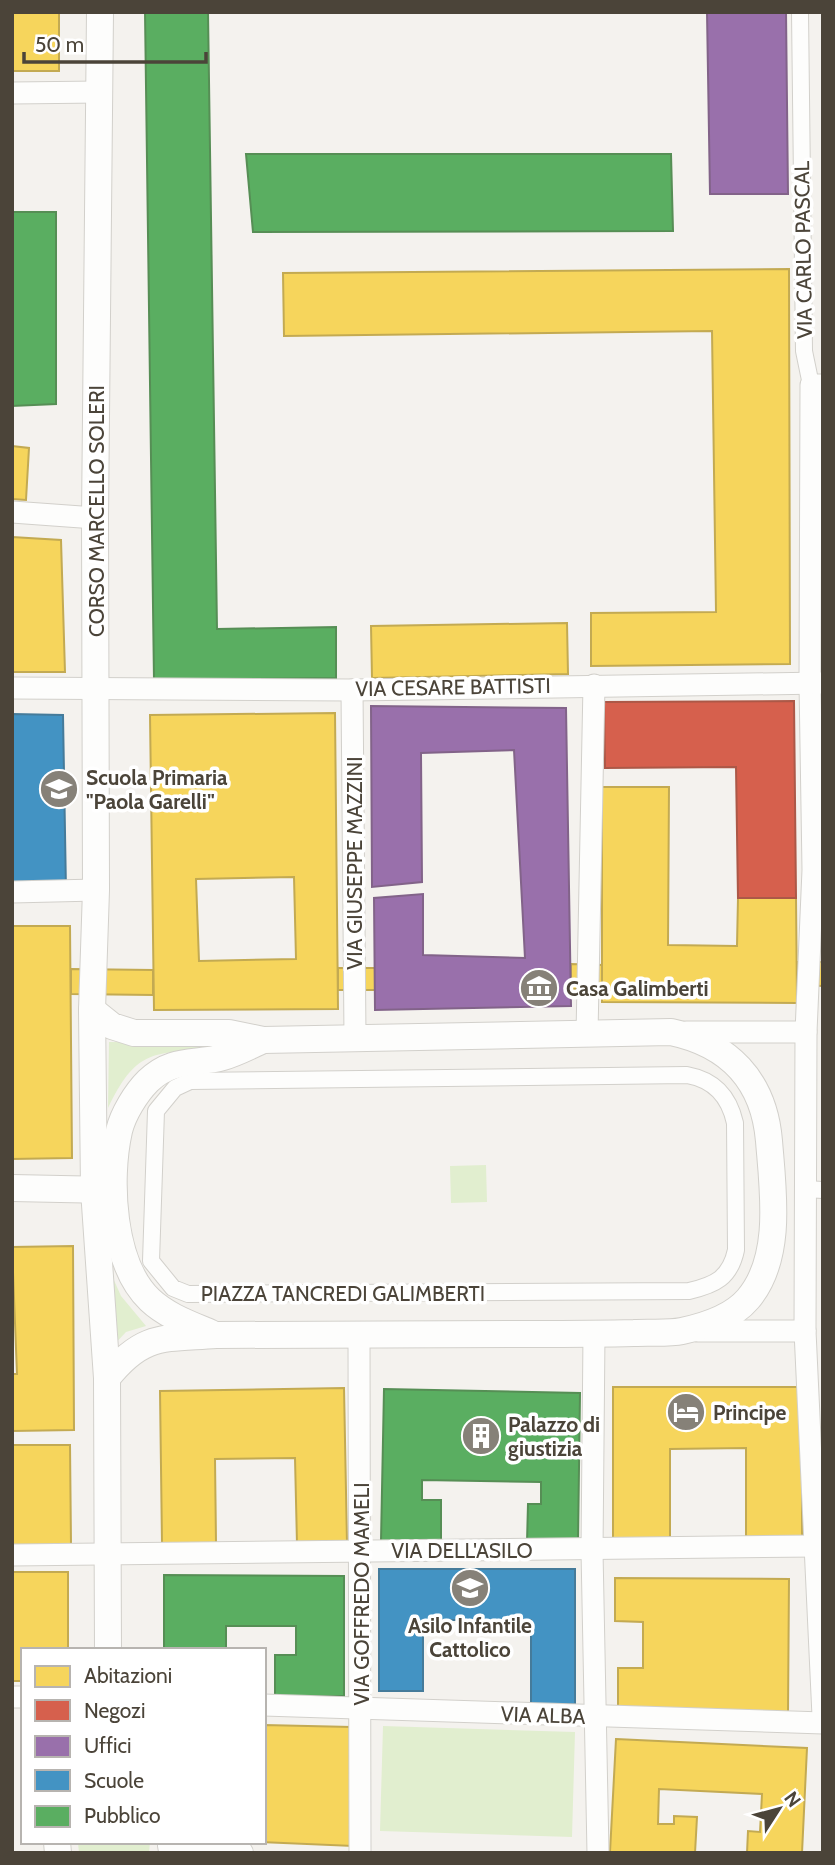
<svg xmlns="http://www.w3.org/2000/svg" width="835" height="1865" font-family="Cabin,sans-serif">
	<rect width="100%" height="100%" fill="#f4f2ee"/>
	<g fill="#e1eecf">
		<path d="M109,1042l106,1 -5,7c-59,2 -75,2 -102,58z"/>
		<path d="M486,1165l1,37 -36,1 -1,-37z"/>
		<path d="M109,1269l12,27 25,30 -20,6 -16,17z"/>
		<path d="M383,1726l192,6 -3,105 -192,-6z"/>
		<path d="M150,1842l-1,11h-70l-1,-10z"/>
	</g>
	<g fill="#f6d55c" stroke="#c3aa52" stroke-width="2" fill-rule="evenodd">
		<rect x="12" y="12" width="47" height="59"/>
		<path d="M789,269l1,395 -199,2v-53l125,-1 -4,-281 -428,5 -1,-63z"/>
		<path d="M12,446l17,2 -3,52 -14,-1z"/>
		<path d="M12,537l49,3 4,132h-53z"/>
		<path d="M567,623l1,51 -196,4 -1,-52z"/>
		<path d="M335,713l3,296 -184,1 -4,-295zM294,877l2,82 -97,2 -3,-82z"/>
		<path d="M602,787h67l-1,158 69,1 1,-48h58l1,105 -195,-1z"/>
		<path d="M12,926h58l2,232 -60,1z"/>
		<path d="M797,962h26v24l-26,-1z"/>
		<path d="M571,964l31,1v24h-31z"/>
		<rect x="338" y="968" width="37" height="22"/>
		<path d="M71,969l82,1v25l-82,-1z"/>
		<path d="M73,1246l1,184 -62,1v-57h5l-5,-127z"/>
		<path d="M613,1387h189v152h-56v-91l-76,1v91h-57z"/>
		<path d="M344,1388l3,155 -50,1 -2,-86 -80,1 1,84h-54l-2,-152z"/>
		<path d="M13,1445h57l1,100h-58z"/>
		<path d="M12,1572h56v78h-45v31h-11z"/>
		<path d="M615,1578l174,1 -1,134 -170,-1v-44h25v-46l-28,-1z"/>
		<path d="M264,1725l87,2 2,119 -93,-4h4z"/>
		<path d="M616,1739l191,9 -5,105h-55l1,-22 12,1 2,-38 -103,-5 -1,35h16v-8l23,1 -2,36 -85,-1z"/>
	</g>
	<path fill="#d6604d" stroke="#ac5847" stroke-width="2" d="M794,701l2,197h-58l-2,-131 -131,1 -1,-66z"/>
	<g fill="#9970ab" stroke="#826389" stroke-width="2">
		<path d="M707,12h79l2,182h-78z"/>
		<path d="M371,706l195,2 5,298 -196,4 -1,-112 49,-4v61l102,3 -11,-208 -93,3 1,129 -50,5z"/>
	</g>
	<g fill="#4393c3" stroke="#457b9a" stroke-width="2">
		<path d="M12,714l51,1 3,176h-54z"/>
		<path d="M379,1569h196v135h-44v-84h-108v71h-44z"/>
	</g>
	<g fill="#5aae61" stroke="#568e55" stroke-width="2">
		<path d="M145,12h63l9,617 119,-2v51l-182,2z"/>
		<path d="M246,154h425l2,77 -420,1z"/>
		<path d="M12,212h44v192l-44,2z"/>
		<path d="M384,1389l196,4 -2,150 -51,-1 1,-38h13v-22l-119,-2v20h19v42l-60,-1z"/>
		<path d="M164,1575l180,1v120h-69v-41h21v-29h-70v24h-62z"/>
	</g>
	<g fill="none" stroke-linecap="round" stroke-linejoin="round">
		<g stroke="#d2d0cb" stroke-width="18">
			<g id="pedestrian">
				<path d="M800,12l4,339 7,34"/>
				<path d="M687,1075c27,5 42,21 48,48l1,127c-6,28 -21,35 -47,41l-501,3 -15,-6 -22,-27 5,-150 19,-23 15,-7z"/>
				<path d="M805,1189l18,1"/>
			</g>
		</g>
		<g stroke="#d2d0cb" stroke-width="23">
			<g id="minor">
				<path d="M12,93l88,-1"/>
				<path d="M823,385h-12l-1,298 3,187 -7,162 -1,299 18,385"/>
				<path d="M12,512l83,6"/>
				<path d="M12,688l340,2 470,-7"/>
				<path d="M352,690l3,347"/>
				<path d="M12,892l84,-2"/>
				<path d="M686,1032h120"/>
				<path d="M587,1034l7,-349"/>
				<path d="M698,1331h107"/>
				<path d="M594,1334l-2,217 6,302"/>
				<path d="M359,1335l1,518"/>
				<path d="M12,1555l805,-9"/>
				<path d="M12,1697h11"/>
				<path d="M264,1705l559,18"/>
			</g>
		</g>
		<g stroke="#d2d0cb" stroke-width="28">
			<g id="tertiary">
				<path d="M100,12l-5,506 1,372 -4,120 2,180 13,188 1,272"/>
				<path d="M92,1010l20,16 22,7h95l34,7 408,-8c57,12 93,48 98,109 4,50 14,117 -21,158 -16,19 -43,27 -66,32 -15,3 -32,1 -48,2 -35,1 -70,1 -106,1 -104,1 -208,1 -312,1 -53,4 -73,-2 -109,43"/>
				<path d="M12,1188l97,2"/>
				<path d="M211,1333c-21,-9 -44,-17 -61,-33 -38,-36 -42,-120 -31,-169 4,-17 17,-38 29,-50 25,-24 47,-16 75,-24 14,-4 27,-11 40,-17"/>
				<path d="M57,1842l1,11"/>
				<path d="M171,1846l69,7"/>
			</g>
		</g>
		<use href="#pedestrian" stroke="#fdfdfc" stroke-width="16"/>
		<use href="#minor" stroke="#fdfdfc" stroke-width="21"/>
		<use href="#tertiary" stroke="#fdfdfc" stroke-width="26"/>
	</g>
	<defs>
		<g id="school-disc" transform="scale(2.0125)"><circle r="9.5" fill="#868178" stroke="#fff"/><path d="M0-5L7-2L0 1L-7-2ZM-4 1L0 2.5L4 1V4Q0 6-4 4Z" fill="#fff"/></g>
		<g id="museum-disc" transform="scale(2.0125)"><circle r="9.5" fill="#868178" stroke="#fff"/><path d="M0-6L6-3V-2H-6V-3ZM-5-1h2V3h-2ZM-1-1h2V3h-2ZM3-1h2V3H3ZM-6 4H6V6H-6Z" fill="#fff"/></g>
		<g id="hotel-disc" transform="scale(2.0125)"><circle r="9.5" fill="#868178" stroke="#fff"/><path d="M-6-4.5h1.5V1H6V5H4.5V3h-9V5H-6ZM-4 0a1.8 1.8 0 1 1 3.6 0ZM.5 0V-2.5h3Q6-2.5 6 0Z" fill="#fff"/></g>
		<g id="building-disc" transform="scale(2.0125)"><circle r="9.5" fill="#868178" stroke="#fff"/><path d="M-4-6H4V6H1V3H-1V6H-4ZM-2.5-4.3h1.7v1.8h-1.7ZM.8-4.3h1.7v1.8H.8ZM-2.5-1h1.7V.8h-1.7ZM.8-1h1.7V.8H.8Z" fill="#fff"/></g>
	</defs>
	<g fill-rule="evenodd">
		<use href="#school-disc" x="59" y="789"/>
		<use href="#museum-disc" x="539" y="988"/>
		<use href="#hotel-disc" x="686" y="1412"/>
		<use href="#building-disc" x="481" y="1436"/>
		<use href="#school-disc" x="470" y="1588"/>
	</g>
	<g text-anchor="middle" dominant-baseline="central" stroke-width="7" stroke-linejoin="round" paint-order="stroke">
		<g font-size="21" fill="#4b4439" stroke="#fff">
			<text transform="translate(803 250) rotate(-91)">VIA CARLO PASCAL</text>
			<text transform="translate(96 511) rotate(-90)">CORSO MARCELLO SOLERI</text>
			<text transform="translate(453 687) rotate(-1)">VIA CESARE BATTISTI</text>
			<text transform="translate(354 863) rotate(-90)">VIA GIUSEPPE MAZZINI</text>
			<text x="343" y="1293">PIAZZA TANCREDI GALIMBERTI</text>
			<text x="462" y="1550">VIA DELL'ASILO</text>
			<text transform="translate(361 1594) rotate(-90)">VIA GOFFREDO MAMELI</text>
			<text transform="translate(543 1715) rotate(2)">VIA ALBA</text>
		</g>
		<g font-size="21" font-weight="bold" fill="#4b4439" stroke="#fff" text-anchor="start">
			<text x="86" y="777">Scuola Primaria<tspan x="86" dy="24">"Paola Garelli"</tspan></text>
			<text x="566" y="988">Casa Galimberti</text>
			<text x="713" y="1412">Principe</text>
			<text x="508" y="1424">Palazzo di<tspan x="508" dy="24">giustizia</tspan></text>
			<text x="470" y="1625" text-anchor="middle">Asilo Infantile<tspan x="470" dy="24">Cattolico</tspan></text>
		</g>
	</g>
	<rect width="835" height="1865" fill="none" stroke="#4b4439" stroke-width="28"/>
	<rect x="21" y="1648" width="245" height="196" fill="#ffffff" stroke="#b7b4b0" stroke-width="2"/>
	<rect x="35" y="1666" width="35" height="21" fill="#f6d55c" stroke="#b7b4b0" stroke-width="2"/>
	<text x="84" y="1683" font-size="21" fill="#4b4439">Abitazioni</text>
	<rect x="35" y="1700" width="35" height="21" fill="#d6604d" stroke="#b7b4b0" stroke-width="2"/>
	<text x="84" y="1718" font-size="21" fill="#4b4439">Negozi</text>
	<rect x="35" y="1736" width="35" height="21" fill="#9970ab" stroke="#b7b4b0" stroke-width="2"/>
	<text x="84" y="1753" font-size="21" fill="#4b4439">Uffici</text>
	<rect x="35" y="1770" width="35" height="21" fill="#4393c3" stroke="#b7b4b0" stroke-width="2"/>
	<text x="84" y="1788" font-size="21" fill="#4b4439">Scuole</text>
	<rect x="35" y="1806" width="35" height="21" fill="#5aae61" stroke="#b7b4b0" stroke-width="2"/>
	<text x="84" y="1823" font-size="21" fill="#4b4439">Pubblico</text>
	<g transform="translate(779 1809) rotate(54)" stroke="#ffffff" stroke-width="5" paint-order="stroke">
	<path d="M0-5L12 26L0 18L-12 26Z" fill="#4b4439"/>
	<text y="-10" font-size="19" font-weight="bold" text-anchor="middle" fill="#4b4439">N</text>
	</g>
	<path d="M24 52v10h182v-10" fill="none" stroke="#4b4439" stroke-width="3.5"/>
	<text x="35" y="52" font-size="21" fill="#4b4439" stroke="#ffffff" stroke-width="5" paint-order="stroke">50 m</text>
</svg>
